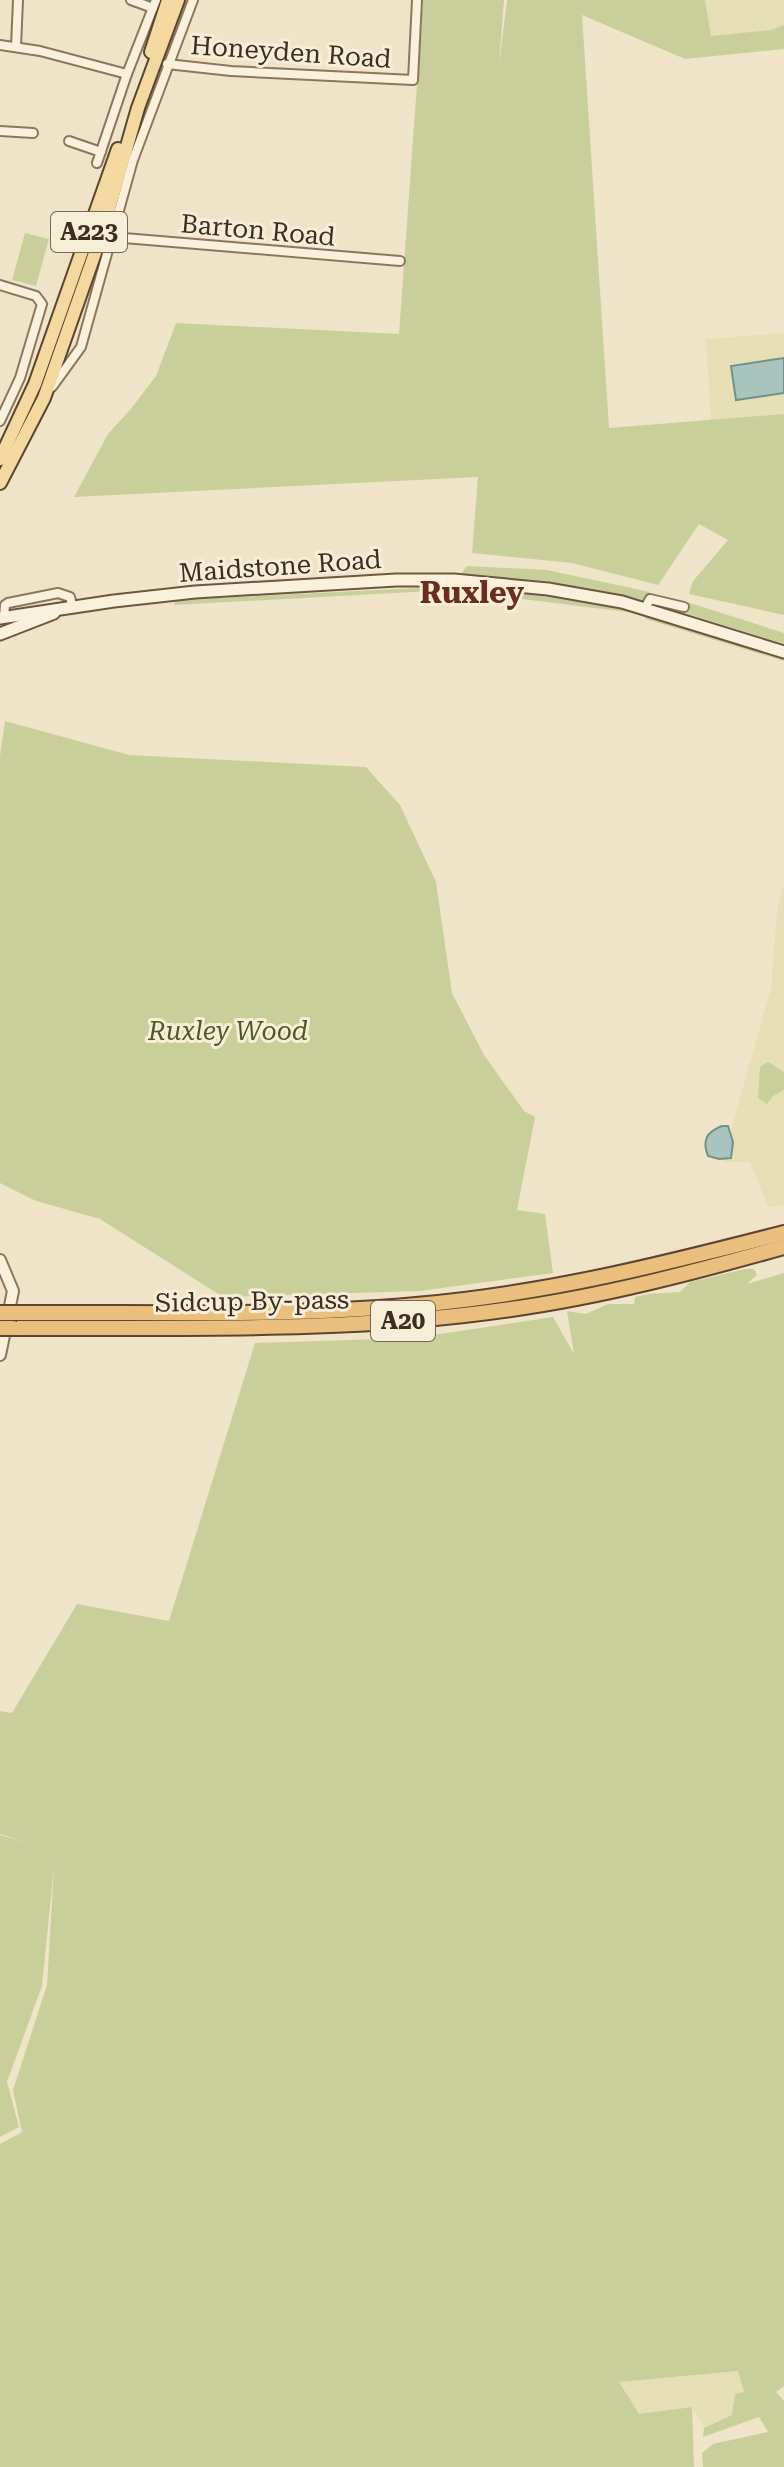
<svg xmlns="http://www.w3.org/2000/svg" width="784" height="2467" font-family="'Roboto Serif',serif">
	<rect width="100%" height="100%" fill="#f0e4c8"/>
	<g fill="#e6deb5">
		<path d="M705,0h79v25l-15,6 -58,5z"/>
		<path d="M784,333v81l-73,6 -5,-81z"/>
		<path d="M784,883v322l-16,2 -18,-45h-28l49,-174 6,-78z"/>
		<path d="M738,2371l6,21 -12,23 -28,13 -12,-21 -53,7 -21,-32z"/>
	</g>
	<g fill="#c9cf9b">
		<path d="M423,0h81l-5,65 8,-65h198l6,36 60,-6 13,-5v24l-99,10 -103,-44 27,413 175,-14v201l-95,-21 4,-13 35,-41 -29,-16 -41,61 -86,-22 -100,-10 6,-76 -404,20 34,-63 22,-24 26,-34 20,-53 223,11z"/>
		<path d="M25,233l24,6 -13,47 -24,-6z"/>
		<path d="M467,566l80,4 103,22 -5,9 -101,-20 -84,-6z"/>
		<path d="M440,587c59,3 119,8 178,21 56,11 111,32 166,50v3l-138,-42 -3,-5 -193,-24 -276,15 1,-5z"/>
		<path d="M687,602l97,31v11l-102,-32z"/>
		<path d="M5,721l124,34 237,12 34,38 36,77 16,111 32,62 40,56 11,6 -18,93 28,4 8,59 -133,18 -197,6 -123,-78 -64,-18 -36,-18v-427z"/>
		<path d="M768,1062l16,10v18l-11,6 -6,8 -9,-6 2,-31z"/>
		<path d="M745,1269h9l3,6 -10,9 37,-11v1113l-8,6 8,9v66h-81l-1,-14 11,-9 55,-12 -9,-15 -56,20 1,-9 28,-13 3,-21 9,-2 -6,-21 -119,11 20,32 53,-7 2,60h-694v-323l22,-12 -9,-42 34,-105 7,-118 -12,119 -35,96 12,45 -19,10v-302l25,7 -25,-8v-123l12,2 65,-109 92,17 86,-278 158,-5 140,-21 21,37 -7,-43 19,3 22,-10h26l1,-7 13,-3 32,-2 10,-10z"/>
	</g>
	<g fill="#a9c4bc" stroke="#6f938a" stroke-width="2">
		<path d="M784,358v35l-48,7 -5,-34z"/>
		<path d="M722,1126h6l5,16 -2,16 -12,1 -11,-3c-6,-15 -2,-24 14,-30z"/>
	</g>
	<g fill="none" stroke-linecap="round" stroke-linejoin="round">
		<g stroke="#8d765c" stroke-width="12">
			<g id="minor">
				<path d="M131,0l22,8"/>
				<path d="M0,45l40,6 87,23"/>
				<path d="M16,47l2,-47"/>
				<path d="M167,64l64,7 182,9 4,-80"/>
				<path d="M0,131l33,2"/>
				<path d="M69,141l32,11"/>
				<path d="M97,163l30,-89 29,-74"/>
				<path d="M112,237l288,24"/>
				<path d="M0,285l36,11 6,8 -22,74 -20,43"/>
				<path d="M52,387l29,-40 52,-187 60,-160"/>
				<path d="M645,608l5,-9 34,8"/>
				<path d="M4,617l1,-12 3,-2 50,-10 12,4 3,11"/>
			</g>
		</g>
		<g stroke="#8d765c" stroke-width="14">
			<path id="tertiary" d="M0,1260l13,31 -13,64"/>
		</g>
		<g stroke="#6f573f" stroke-width="15">
			<g id="secondary">
				<path d="M0,618l114,-17 81,-9 201,-12h58l94,9 74,13 162,50"/>
				<path d="M0,634l54,-21"/>
			</g>
		</g>
		<g stroke="#5b4430" stroke-width="16">
			<g id="primary">
				<path d="M151,52l17,-52"/>
				<path d="M0,459l35,-75 83,-235"/>
				<path d="M0,483l44,-85 58,-165 36,-125 40,-108"/>
			</g>
		</g>
		<g stroke="#5b4430" stroke-width="18">
			<g id="trunk">
				<path d="M17,1313c132,-1 267,4 399,-8 128,-11 244,-40 368,-72"/>
				<path d="M13,1328c166,-1 334,5 498,-19 93,-13 183,-37 273,-62"/>
			</g>
		</g>
		<use href="#minor" stroke="#faf1dc" stroke-width="8"/>
		<use href="#tertiary" stroke="#faf1dc" stroke-width="10"/>
		<use href="#secondary" stroke="#faf1dc" stroke-width="11"/>
		<use href="#primary" stroke="#f3d9a0" stroke-width="12"/>
		<use href="#trunk" stroke="#eabe7c" stroke-width="14"/>
		<g stroke="#5b4430" stroke-width="18" stroke-linecap="butt">
			<g id="trunk-bridge">
				<path d="M0,1313h17"/>
				<path d="M0,1328h13"/>
			</g>
		</g>
		<use href="#trunk-bridge" stroke="#eabe7c" stroke-width="14"/>
	</g>
	<g text-anchor="middle" dominant-baseline="central" stroke-width="6" stroke-linejoin="round" paint-order="stroke">
		<g fill="#f7eed8" stroke="#756857" stroke-width="2">
			<rect x="51" y="212" width="76" height="40" rx="6"/>
			<rect x="371" y="1301" width="64" height="40" rx="6"/>
		</g>
		<g font-size="24" font-weight="bold" fill="#3d2e20">
			<text x="89" y="232">A223</text>
			<text x="403" y="1321">A20</text>
		</g>
		<g font-size="26" fill="#3d2e20" stroke="#f7eed8">
			<text transform="translate(291 52) rotate(4)">Honeyden Road</text>
			<text transform="translate(258 230) rotate(5)">Barton Road</text>
			<text transform="translate(280 566) rotate(-4)">Maidstone Road</text>
			<text transform="translate(252 1301) rotate(-1)">Sidcup By-pass</text>
		</g>
		<g font-size="26" font-style="italic" fill="#4d5a26" stroke="#f7eed8">
			<text x="228" y="1031">Ruxley Wood</text>
		</g>
		<g font-size="30" font-weight="bold" fill="#6b2e1e" stroke="#f7eed8">
			<text x="472" y="592">Ruxley</text>
		</g>
	</g>
</svg>
